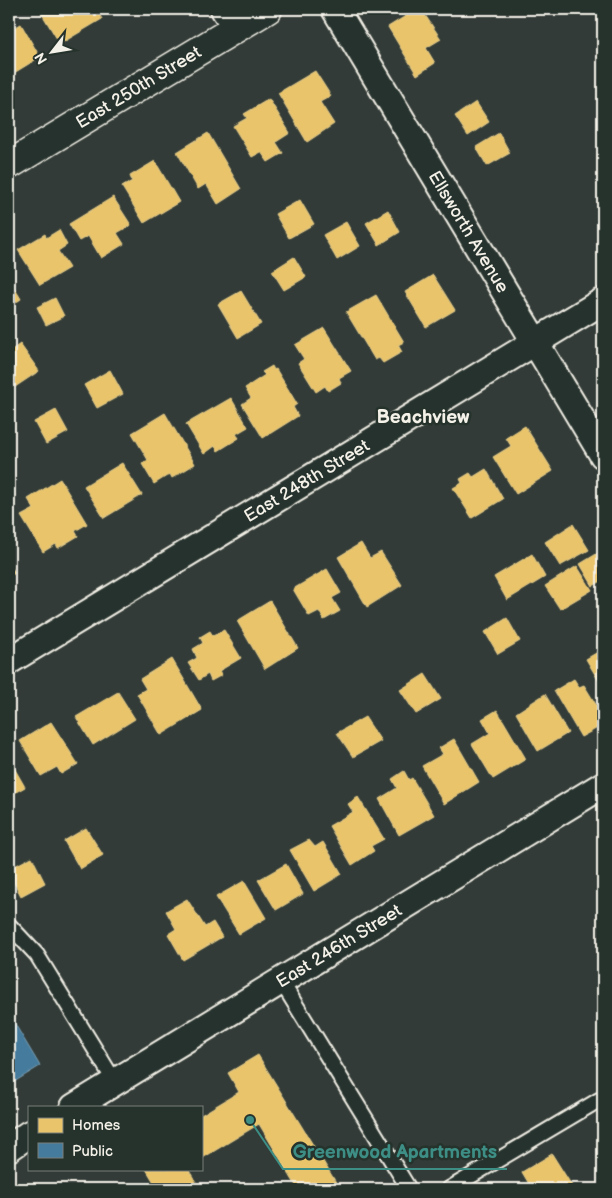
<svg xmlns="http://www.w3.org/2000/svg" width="612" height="1198" font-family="'Balsamiq Sans',sans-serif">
	<rect width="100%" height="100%" fill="#323b37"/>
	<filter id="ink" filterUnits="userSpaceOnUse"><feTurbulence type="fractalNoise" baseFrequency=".02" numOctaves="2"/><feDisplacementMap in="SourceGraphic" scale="10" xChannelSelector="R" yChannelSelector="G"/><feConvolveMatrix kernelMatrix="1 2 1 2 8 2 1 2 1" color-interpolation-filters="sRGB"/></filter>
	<g filter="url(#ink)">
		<g fill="#e9c46a" stroke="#ecd290">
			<path d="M39,9h57l6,10 -42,25z"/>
			<path d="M417,9h4l20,30 -15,9 9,15 -18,12 -29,-48z"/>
			<path d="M21,24l19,33 -31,19v-45z"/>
			<path d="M315,71l16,25 -11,6 14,22 -27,18 -29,-49z"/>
			<path d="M269,99l21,34 -14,9 7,11 -15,9 -7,-10 -9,5 -19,-31 14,-8 -3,-4z"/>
			<path d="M476,102l13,20 -21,14 -13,-20z"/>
			<path d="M208,133l33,56 -23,15 -12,-20 -8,5 -21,-37z"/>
			<path d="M499,133l11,20 -23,13 -11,-19z"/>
			<path d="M155,161l24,41 -35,21 -22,-36 10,-6 -2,-5z"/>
			<path d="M113,197l18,28 -14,8 7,11 -23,14 -13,-22 -9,5 -10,-17z"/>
			<path d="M300,200l14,24 -25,14 -14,-24z"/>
			<path d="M388,210l12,22 -21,13 -13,-22z"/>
			<path d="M346,222l14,24 -23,14 -14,-25z"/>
			<path d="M59,230l8,15 -9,6 11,17 -29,17 -22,-35 27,-16 1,4z"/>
			<path d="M294,257l12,20 -22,13 -12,-19z"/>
			<path d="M433,275l22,35 -29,17 -21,-35z"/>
			<path d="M9,279l12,20 -12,8z"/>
			<path d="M241,291l20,33 -23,14 -20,-34z"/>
			<path d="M376,295l28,47 -6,3 4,7 -19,11 -4,-5 -4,2 -29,-48z"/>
			<path d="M55,298l9,18 -18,9 -9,-18z"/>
			<path d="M324,328l27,43 -12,7 2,5 -13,8 -3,-5 -9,6 -18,-29 6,-4 -9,-14z"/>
			<path d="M20,344l19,27 -24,16 -6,-8v-27z"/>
			<path d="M272,366l2,4 2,-1 21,35 -4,3 5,9 -35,22 -21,-34 9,-6 -6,-10 20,-13 -3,-3z"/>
			<path d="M110,370l13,24 -26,14 -13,-23z"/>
			<path d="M231,398l17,29 -12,7 3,4 -21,13 -3,-5 -11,8 -18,-30z"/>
			<path d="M56,410l12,22 -22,12 -12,-22z"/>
			<path d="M165,413l30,51 -23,14 -2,-4 -16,10 -12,-20 6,-4 -16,-27z"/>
			<path d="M525,426l28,45 -37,23 -23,-37 18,-11 -5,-8z"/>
			<path d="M122,463l20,32 -38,23 -20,-32z"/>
			<path d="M486,469l17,30 -31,19 -19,-30 9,-5 -2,-4 10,-6 3,4z"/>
			<path d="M60,479l27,45 -12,7 3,5 -20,12 -2,-4 -13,8 -22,-36 13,-7 -6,-10z"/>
			<path d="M573,524l16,26 -29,16 -15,-24z"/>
			<path d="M361,543l9,15 11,-6 21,33 -35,22 -29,-50z"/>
			<path d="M603,550v30l-10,6 -13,-22z"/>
			<path d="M532,554l13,23 -38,23 -13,-23z"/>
			<path d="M9,563l6,10 -6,4z"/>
			<path d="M577,566l15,24 -32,19 -15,-23z"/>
			<path d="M327,569l14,24 -9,5 8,13 -16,9 -5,-9 -10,5 -16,-27z"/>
			<path d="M270,601l28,47 -33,21 -28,-48z"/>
			<path d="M507,618l13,23 -22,13 -13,-22z"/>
			<path d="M224,630l17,28 -22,13 3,4 -11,6 -3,-7 -9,6 -11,-17 9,-5 -4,-9 10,-6 -3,-6 10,-6 3,5z"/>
			<path d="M603,649v39l-17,-29z"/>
			<path d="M172,659l30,51 -41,25 -24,-41 9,-5 -6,-10z"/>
			<path d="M425,674l16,25 -25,15 -16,-24z"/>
			<path d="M574,679l5,8 5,-2 19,31v9l-22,12 -27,-46z"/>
			<path d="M118,692l17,27 -42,26 -17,-28z"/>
			<path d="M545,694l23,39 -30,18 -22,-38z"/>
			<path d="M497,710l29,49 -33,20 -21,-35 18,-11 -8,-14z"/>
			<path d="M365,717l16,24 -28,16 -16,-24z"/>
			<path d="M51,722l27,42 -17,10 -4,-7 -16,9 -21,-35z"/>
			<path d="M454,739l25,43 -35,22 -22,-38 21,-12 -4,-6z"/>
			<path d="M9,759l16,28 -16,9z"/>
			<path d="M404,771l5,9 3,-2 22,37 -35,20 -20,-36 18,-11 -5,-9z"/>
			<path d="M358,797l26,42 -13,7 3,5 -22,14 -23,-39 24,-14 -5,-8z"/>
			<path d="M86,828l17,27 -23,14 -16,-28z"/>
			<path d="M309,840l6,7 8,-5 19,32 -28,17 -24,-41z"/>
			<path d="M32,857l13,26 -24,13 -12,-23v-4z"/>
			<path d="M286,864l17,30 -27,16 -18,-30z"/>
			<path d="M244,881l22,37 -27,16 -23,-37z"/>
			<path d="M187,899l18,28 8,-5 9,15 -39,23 -15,-26 8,-5 -10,-18z"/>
			<path d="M258,1055l82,134h-42l-39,-65 -58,35v-44l38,-23 -11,-19z"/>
			<path d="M552,1154l22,35h-42l-10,-17z"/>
			<path d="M146,1169h42l8,13 -12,7h-26z"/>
		</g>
		<path fill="#457b9d" stroke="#7a9eb4" d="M9,1014l31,52 -31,19z"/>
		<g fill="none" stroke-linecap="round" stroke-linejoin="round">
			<g stroke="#f4f1e8" stroke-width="18">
				<g id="service">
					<path d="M9,925l28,30 78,127"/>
					<path d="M281,981l128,208"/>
					<path d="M449,1189l150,-89 4,1"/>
				</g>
			</g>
			<g stroke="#f4f1e8" stroke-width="30">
				<g id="minor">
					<path d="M224,9l12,19"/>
					<path id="s1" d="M335,9l268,446"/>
					<path id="s2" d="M9,661l594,-360"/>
					<path id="s3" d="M74,1107l529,-322"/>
					<path d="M9,1148l20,-14"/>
				</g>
			</g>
			<g stroke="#f4f1e8" stroke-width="31">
				<g id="tertiary">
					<path id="s4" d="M9,165l259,-156"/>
				</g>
			</g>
			<use href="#service" stroke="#26332d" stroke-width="14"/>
			<use href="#minor" stroke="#26332d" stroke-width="26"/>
			<use href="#tertiary" stroke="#26332d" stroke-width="28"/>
		</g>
	</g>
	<g text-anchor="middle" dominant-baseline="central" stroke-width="5" stroke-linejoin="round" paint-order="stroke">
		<g font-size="18" fill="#f4f1e8" stroke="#26332d">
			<text stroke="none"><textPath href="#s4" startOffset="151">East 250th Street</textPath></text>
			<text stroke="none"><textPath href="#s1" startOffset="260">Ellsworth Avenue</textPath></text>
			<text stroke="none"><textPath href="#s2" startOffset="348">East 248th Street</textPath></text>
			<text stroke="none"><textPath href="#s3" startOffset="310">East 246th Street</textPath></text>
		</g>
		<g font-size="19" font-weight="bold" fill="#f4f1e8" stroke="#26332d">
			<text x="423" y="417">Beachview</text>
		</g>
	</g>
	<path fill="none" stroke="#3d8f86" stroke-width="2" d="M250 1120L283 1169H507"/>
	<circle fill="#3d8f86" stroke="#26332d" stroke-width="2" cx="250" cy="1120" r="5"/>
	<g font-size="19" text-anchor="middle" font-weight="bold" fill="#3d8f86" stroke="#26332d" stroke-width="5" stroke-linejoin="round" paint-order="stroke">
		<text x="395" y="1158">Greenwood Apartments</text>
	</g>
	<rect width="612" height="1198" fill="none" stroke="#26332d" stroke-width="30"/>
	<rect x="15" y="15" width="582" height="1168" fill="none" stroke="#f4f1e8" stroke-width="2" filter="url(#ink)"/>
	<rect x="28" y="1106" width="175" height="65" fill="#26332d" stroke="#787f78"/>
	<rect x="38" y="1118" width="25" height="15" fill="#e9c46a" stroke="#787f78"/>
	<text x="72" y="1130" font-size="15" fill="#f4f1e8">Homes</text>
	<rect x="38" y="1143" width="25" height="15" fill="#457b9d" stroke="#787f78"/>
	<text x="72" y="1156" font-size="15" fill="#f4f1e8">Public</text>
	<g transform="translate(52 52) rotate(239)" stroke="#26332d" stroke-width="4" paint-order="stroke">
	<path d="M0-4L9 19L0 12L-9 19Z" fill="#f4f1e8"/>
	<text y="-8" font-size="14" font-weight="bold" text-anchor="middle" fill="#f4f1e8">N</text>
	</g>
</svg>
